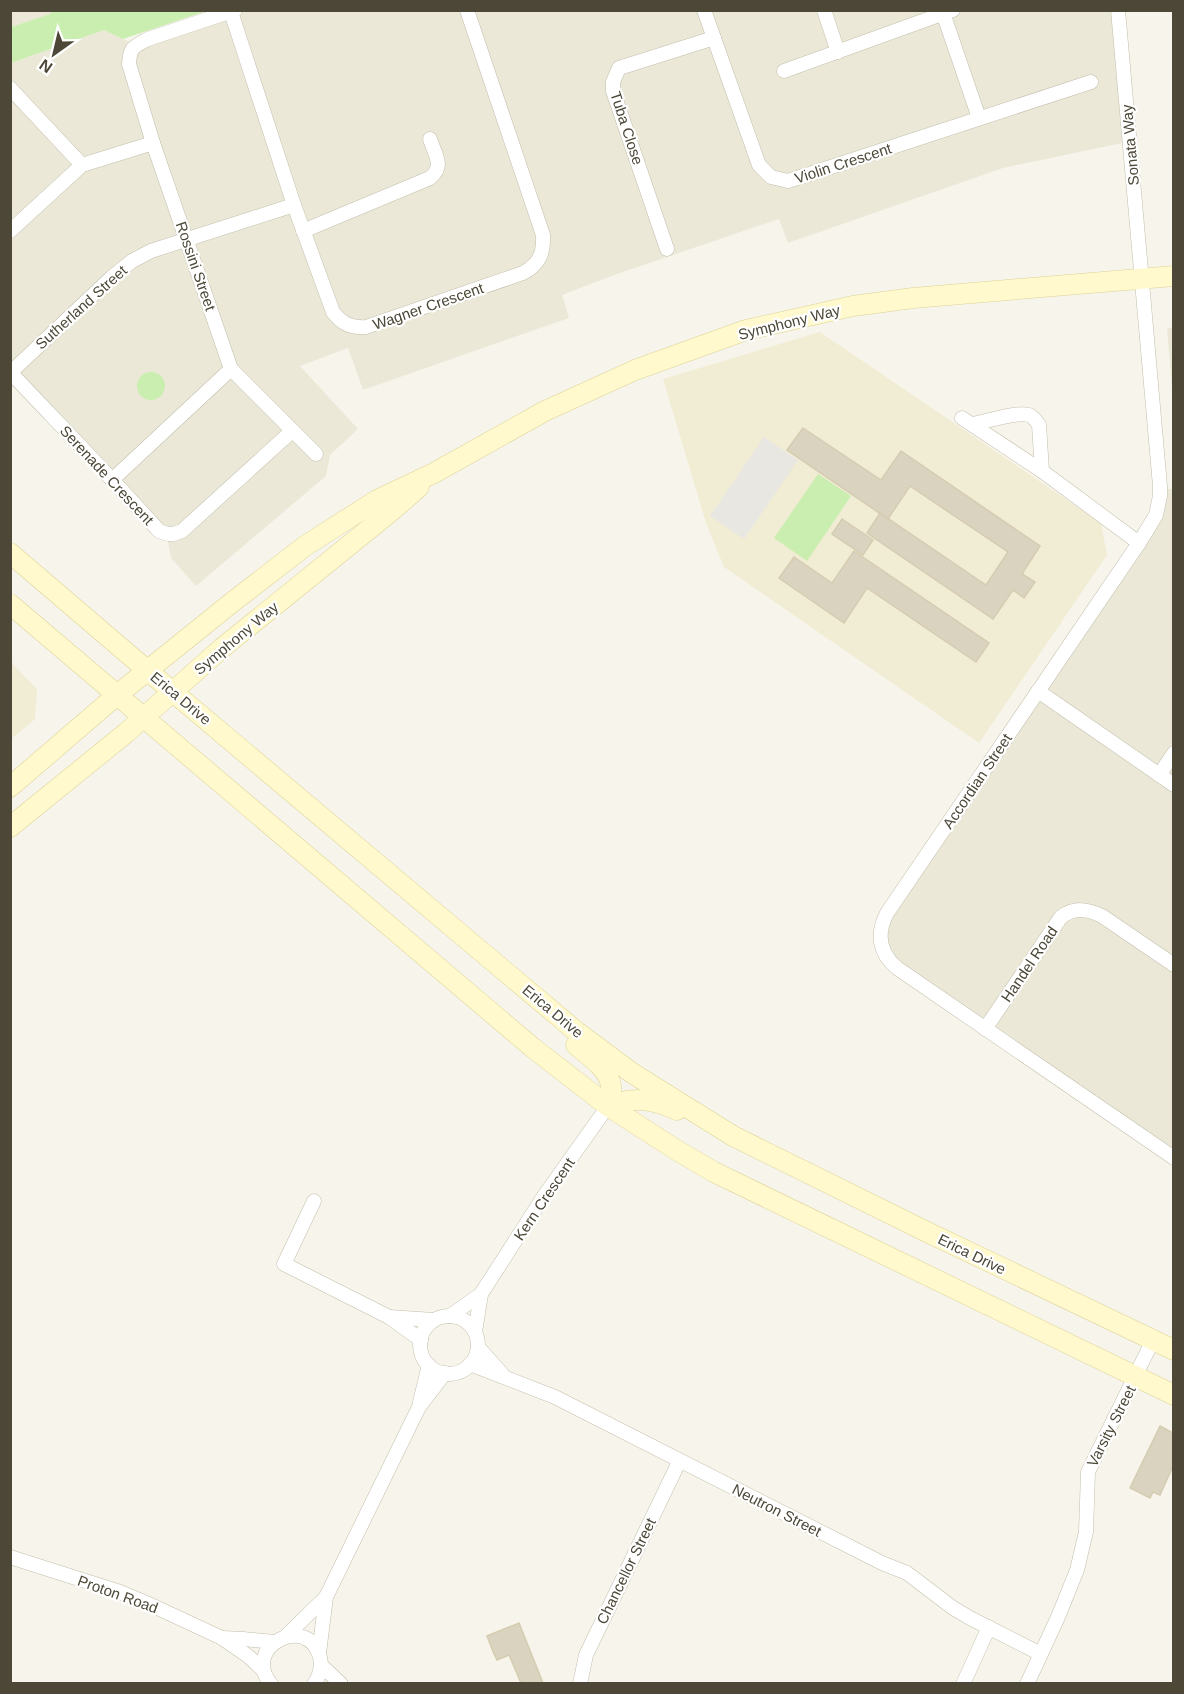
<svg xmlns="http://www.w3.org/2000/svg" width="1184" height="1694" font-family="Arial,sans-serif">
	<rect width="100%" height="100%" fill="#f7f5eb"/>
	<g fill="#ebe8d8">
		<path d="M227,10l890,1 10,131 -124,26 -215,75 -9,-24 -162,55 -55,21 7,23 -206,72 -15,-42 -48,18 58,63 -28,26 -4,21 -130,110 -25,-28 -4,-22 -156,-165v-308l93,-33 30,14z"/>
		<path d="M10,11h42l-2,3 -39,13z"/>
		<path d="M1173,327h1l-1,72 -6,-70z"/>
		<path d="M1162,489h12l-1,666 -276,-188 -17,-32 273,-410z"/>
	</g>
	<g fill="#f1ecd4">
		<path d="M820,332l281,191 6,32 -128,188 -255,-176 -18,-44 -43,-144z"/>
		<path d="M11,662l26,27 -2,30 -24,20z"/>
	</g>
	<g fill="#caeeb0">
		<path d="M52,11l1,-1 153,1 -83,28 -19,-9 -93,33v-36l39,-13z"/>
		<circle cx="151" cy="386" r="14"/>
		<path d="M818,474l33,22 -44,65 -33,-23z"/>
	</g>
	<path fill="#e8e7e2" d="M764,437l34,23 -54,79 -34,-23z"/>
	<g fill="#dad3bf" stroke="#d5ccb1" stroke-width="1.5">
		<path d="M803,428l78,52 20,-29 139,95 -18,28 13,8 -11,16 -11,-8 -20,29 -126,-86 13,-20 106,72 22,-33 -98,-66 -22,33 -101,-69z"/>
		<path d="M842,519l31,21 -10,15 -31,-21z"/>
		<path d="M854,551l135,92 -13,19 -109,-74 -23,35 -65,-45 15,-21 38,26z"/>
		<path d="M1160,1426l13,7v33l-13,29 -7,-3 -3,6 -20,-10z"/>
		<path d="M519,1623l24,60h-22l-12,-28 -12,5 -3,-6 -7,-18z"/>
	</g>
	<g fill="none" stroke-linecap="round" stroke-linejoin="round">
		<g stroke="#c3bfac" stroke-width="15">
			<g id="minor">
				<path d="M235,10l-87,29c-15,8 -18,8 -19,25l24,79 78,226 85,85"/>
				<path d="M704,10l55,155 12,12 17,4 303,-99"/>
				<path d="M824,10l14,42"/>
				<path d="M942,10l37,108"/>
				<path d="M1118,10l42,476v10l-4,19 -17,28 -252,370c-11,21 -8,40 10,55l277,190"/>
				<path d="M231,12l63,193 39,107c9,12 18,16 33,15l157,-54c16,-9 21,-19 20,-38l-76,-225"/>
				<path d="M784,71l169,-61"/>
				<path d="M10,88l72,77"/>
				<path d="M10,231l72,-66 71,-22"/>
				<path d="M303,231l127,-53c15,-12 5,-23 0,-39"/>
				<path d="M667,249l-54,-158v-9l6,-14 95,-30"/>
				<path d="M10,372c50,53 101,105 149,159 9,4 14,4 23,0l110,-100"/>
				<path d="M11,372l101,-95 20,-16 19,-10 143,-46"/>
				<path d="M962,418l80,53 97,72"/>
				<path d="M972,424c13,-2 45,-13 57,-9 5,2 7,6 10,10l3,46"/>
				<path d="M112,480l119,-111"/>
				<path d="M1038,691l136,94"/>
				<path d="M1159,775l15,-22"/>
				<path d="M985,1029l76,-112c14,-10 26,-8 41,-1l72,49"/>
				<path d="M314,1201l-30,63 105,53 32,23"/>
				<path d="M450,1316l31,-22 63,-98 64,-90"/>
				<circle cx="449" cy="1345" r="29"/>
				<path d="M389,1317l45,3"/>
				<path d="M475,1332l6,-38"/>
				<path d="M478,1347l24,27"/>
				<path d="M470,1364l85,33 327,166 25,10 46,35 17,10 71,36"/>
				<path d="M420,1402l9,-37"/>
				<path d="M10,1557l110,35 31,13 71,33 26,18 16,15"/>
				<path d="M286,1636l40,-39"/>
				<path d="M222,1638l21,1 31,3"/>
				<path d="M319,1653l7,-56 93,-190 26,-34"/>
				<path d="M321,1665l20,19"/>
				<path d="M271,1684c-31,-37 37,-72 49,-27 2,10 0,19 -6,27"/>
				<path d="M580,1684l6,-29 93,-193"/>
				<path d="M963,1684l26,-57"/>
				<path d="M1027,1684l31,-67 19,-47 9,-38 2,-60 65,-132"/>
			</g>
		</g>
		<g stroke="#dbd297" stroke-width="21">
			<g id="secondary">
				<path d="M10,553l138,118 429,361 55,41 101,63 192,95 249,119"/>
				<path d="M10,604l523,444 75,58 70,45 36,21 460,223"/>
				<path d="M10,787l107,-92 113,-91 75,-58 72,-46 57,-27 111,-62 90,-41 111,-40 107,-24 60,-8 261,-22"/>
				<path d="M10,827l116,-94 96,-85 167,-135 30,-26"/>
				<path d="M576,1045c13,11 33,24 35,41 1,7 -2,14 -3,20"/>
				<path d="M608,1106c26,-10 44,-7 69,4"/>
			</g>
		</g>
		<use href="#minor" stroke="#fff" stroke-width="14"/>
		<use href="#secondary" stroke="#fff9cd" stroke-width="20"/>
	</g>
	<g text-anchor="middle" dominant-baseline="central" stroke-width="4.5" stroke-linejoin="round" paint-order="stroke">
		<g font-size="15" fill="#4c4737" stroke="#fff">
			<text transform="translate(627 128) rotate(72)">Tuba Close</text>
			<text transform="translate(1130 145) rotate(-95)">Sonata Way</text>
			<text transform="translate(843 163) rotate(-18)">Violin Crescent</text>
			<text transform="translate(196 266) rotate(71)">Rossini Street</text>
			<text transform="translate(428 306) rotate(-19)">Wagner Crescent</text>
			<text transform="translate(81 307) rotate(-42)">Sutherland Street</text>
			<text transform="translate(789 322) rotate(-14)">Symphony Way</text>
			<text transform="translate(107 475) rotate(47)">Serenade Crescent</text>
			<text transform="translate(236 638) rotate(-40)">Symphony Way</text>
			<text transform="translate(181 698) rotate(40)">Erica Drive</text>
			<text transform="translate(977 781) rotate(-56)">Accordian Street</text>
			<text transform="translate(1029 964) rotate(-56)">Handel Road</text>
			<text transform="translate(553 1011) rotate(40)">Erica Drive</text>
			<text transform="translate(544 1199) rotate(-56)">Kern Crescent</text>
			<text transform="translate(972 1254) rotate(26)">Erica Drive</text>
			<text transform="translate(1111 1426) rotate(-63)">Varsity Street</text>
			<text transform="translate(777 1510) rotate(27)">Neutron Street</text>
			<text transform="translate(626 1571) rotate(-64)">Chancellor Street</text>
			<text transform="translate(118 1594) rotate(20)">Proton Road</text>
		</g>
	</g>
	<rect width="1184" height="1694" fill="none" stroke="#4c4737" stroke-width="24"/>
	<g transform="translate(54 54) rotate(214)" stroke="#ffffff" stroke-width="4.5" paint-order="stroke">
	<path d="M0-4.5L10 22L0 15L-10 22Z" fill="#4c4737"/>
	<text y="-9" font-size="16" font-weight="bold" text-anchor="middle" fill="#4c4737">N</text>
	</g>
</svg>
